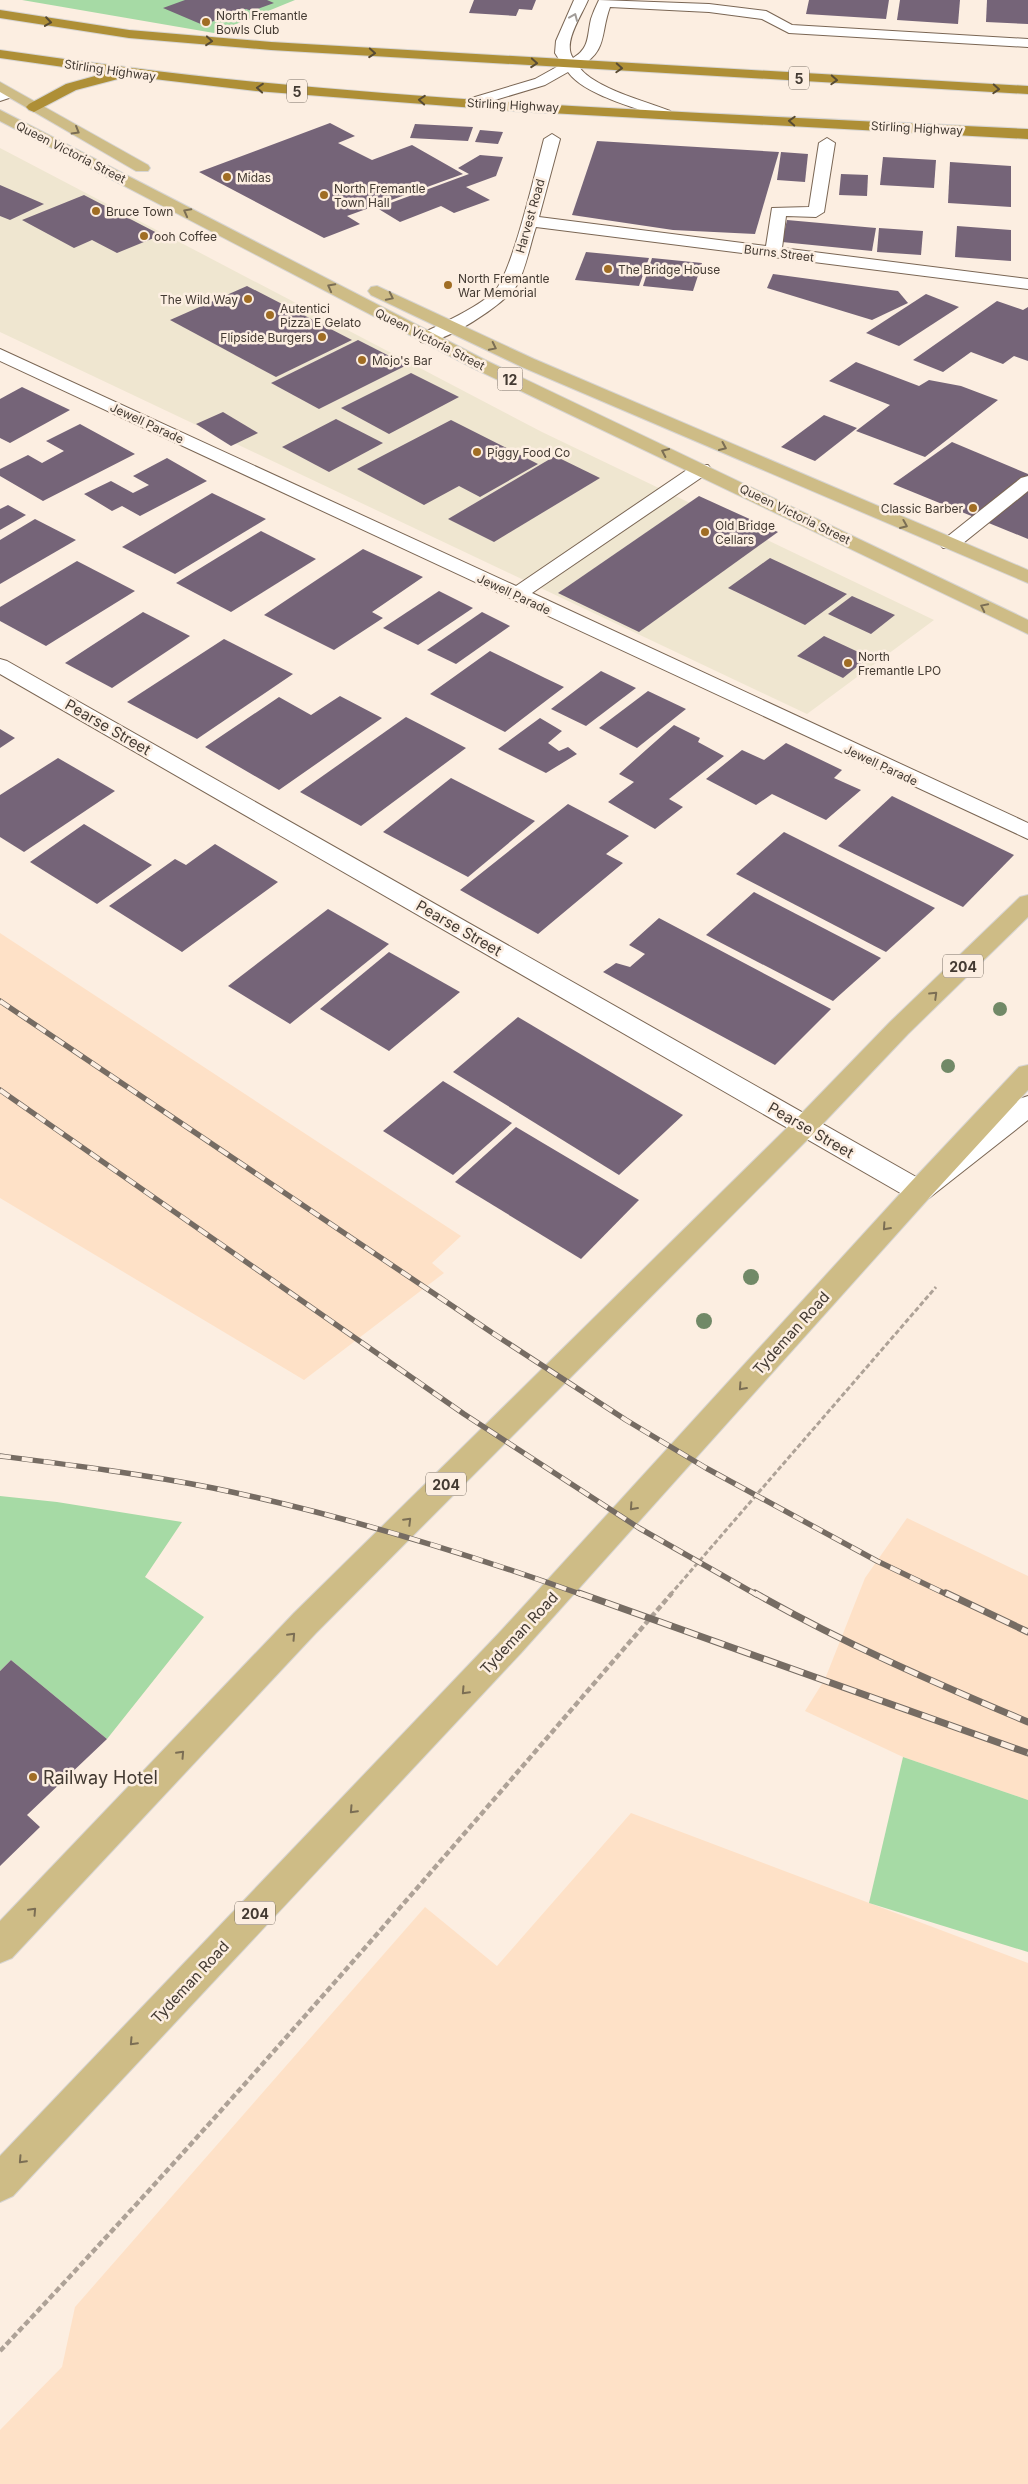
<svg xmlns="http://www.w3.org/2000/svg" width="1028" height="2484" font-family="Inter,sans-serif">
	<rect width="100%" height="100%" fill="#fceee1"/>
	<path fill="#efe6d0" d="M0,148l542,284 392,188 -127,94 -807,-382z"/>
	<g fill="#fee1c7">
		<path d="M0,933l461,303 -29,27 12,10 -140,107 -304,-182z"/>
		<path d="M907,1518l121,58v224l-125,-43 -98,-46 20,-32 40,-101z"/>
		<path d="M631,1813l397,150v521h-1028v-54l62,-63 13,-60 350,-400 72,59z"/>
	</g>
	<g fill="#a6daa5">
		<path d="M22,0h273l-81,33z"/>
		<path d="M0,1496l57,6 125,20 -37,55 59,40 -97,122 -96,-79 -11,11z"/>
		<path d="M903,1757l125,43v152l-159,-49z"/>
	</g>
	<g fill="#756478">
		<path d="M185,0h82l7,3 -22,8 -6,-2 -43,16 -40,-17z"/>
		<path d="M474,0h62l-4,10 -13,-1 -3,7 -47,-3z"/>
		<path d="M809,0h80l-3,19 -80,-5z"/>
		<path d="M900,0h60l-2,24 -61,-4z"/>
		<path d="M987,0h41v24l-42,-2z"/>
		<path d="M330,123l25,13 -17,7 34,17 40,-15 51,29 -116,42 13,8 -36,14 -125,-66z"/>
		<path d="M415,124l58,3 -5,14 -58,-3z"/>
		<path d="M480,130l23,2 -5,12 -23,-2z"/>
		<path d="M597,141l182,11 -24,82 -82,-4 -101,-15z"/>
		<path d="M781,152l27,2 -3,28 -28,-2z"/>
		<path d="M480,155l23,2 -7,19 -30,11 24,13 -36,13 -13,-7 -41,16 -23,-14 92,-34 -11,-6z"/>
		<path d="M883,157l53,3 -2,28 -54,-3z"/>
		<path d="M950,162l61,4v41l-63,-4z"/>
		<path d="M841,174l27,1 -1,21 -28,-1z"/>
		<path d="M0,185l44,19 -34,16 -10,-4z"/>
		<path d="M84,195l77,40 -44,18 -25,-13 -18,8 -52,-28z"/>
		<path d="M787,220l89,8 -4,23 -90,-9z"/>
		<path d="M957,226l54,4v31l-56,-4z"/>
		<path d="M879,228l44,3 -2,24 -44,-3z"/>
		<path d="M586,252l63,6 -10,28 -64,-6z"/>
		<path d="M652,258l50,5 -9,28 -50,-5z"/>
		<path d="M773,274l125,17 10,12 -36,17 -105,-32z"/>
		<path d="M247,286l105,54 -76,37 -106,-57z"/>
		<path d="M926,294l33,13 -60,39 -33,-13z"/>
		<path d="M997,301l26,9 5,-3v54l-14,-5 -11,8 -32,-12 -28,20 -30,-12z"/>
		<path d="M358,340l49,25 -88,44 -48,-26z"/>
		<path d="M856,362l63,24 10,-6 32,6 37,14 -73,57 -69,-26 34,-26 -61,-24z"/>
		<path d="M411,373l48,24 -70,37 -48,-26z"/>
		<path d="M22,387l48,23 -60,33 -10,-5v-39z"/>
		<path d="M223,412l35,21 -27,13 -35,-22z"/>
		<path d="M824,415l33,13 -42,33 -34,-14z"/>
		<path d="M336,419l47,24 -54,29 -47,-25z"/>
		<path d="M451,420l87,44 -58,33 -21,-11 -35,19 -67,-36z"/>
		<path d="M80,424l55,30 -92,47 -43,-25v-7l28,-14 14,8 22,-12 -18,-10z"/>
		<path d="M952,442l76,32v65l-135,-55z"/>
		<path d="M555,456l45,22 -106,64 -46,-23z"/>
		<path d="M167,458l40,23 -67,35 -18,-10 -10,5 -28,-17 27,-13 22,12 16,-8 -16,-9z"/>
		<path d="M212,493l54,26 -91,55 -53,-27z"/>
		<path d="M699,496l79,36 -139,100 -81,-39z"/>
		<path d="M8,505l18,10 -26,15v-21z"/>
		<path d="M35,519l41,21 -76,44v-44z"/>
		<path d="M261,531l55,28 -85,53 -55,-29z"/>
		<path d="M363,549l60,28 -51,35 11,6 -49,32 -70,-35z"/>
		<path d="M770,558l77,36 -42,31 -77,-37z"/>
		<path d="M77,561l58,30 -89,55 -46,-25v-14z"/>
		<path d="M439,591l34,17 -55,37 -35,-17z"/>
		<path d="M852,596l43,19 -24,19 -43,-20z"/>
		<path d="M143,612l47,24 -78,52 -47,-25z"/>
		<path d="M482,612l28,14 -54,38 -29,-14z"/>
		<path d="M824,636l45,21 -26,21 -46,-22z"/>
		<path d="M224,639l69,35 -96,65 -70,-37z"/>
		<path d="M490,651l55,27 19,9 -59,45 -75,-38z"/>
		<path d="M601,671l35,17 -50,38 -35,-17z"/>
		<path d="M648,691l38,18 -49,39 -38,-20z"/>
		<path d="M340,696l42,22 -103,72 -74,-43 74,-50 32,18z"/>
		<path d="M406,717l60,31 -105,78 -61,-34z"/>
		<path d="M540,718l22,13 -14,12 11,8 9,-4 9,7 -31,19 -48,-24z"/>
		<path d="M674,725l26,13 -2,4 26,14 -55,43 14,8 -28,22 -47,-27 26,-20 -15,-8z"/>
		<path d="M0,729l15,9 -15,10z"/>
		<path d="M786,743l56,27 -8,8 27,12 -35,30 -54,-26 -16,11 -50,-26 36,-29 22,10z"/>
		<path d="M58,758l57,33 -91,61 -24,-15v-42z"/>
		<path d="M451,778l84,43 -67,56 -85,-45z"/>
		<path d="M892,796l122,59 -51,52 -125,-61z"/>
		<path d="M568,804l61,32 -23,18 17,9 -85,71 -78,-44z"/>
		<path d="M84,824l68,41 -55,39 -67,-42z"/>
		<path d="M784,832l151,76 -49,44 -150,-78z"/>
		<path d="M215,844l63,38 -96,70 -73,-46 66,-47 11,6z"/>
		<path d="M754,892l127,66 -48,43 -127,-66z"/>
		<path d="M328,909l61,35 -99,80 -62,-38z"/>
		<path d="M659,918l172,91 -56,56 -172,-93 13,-9 14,4 15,-13 -16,-9z"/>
		<path d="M389,952l71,40 -71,59 -69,-42z"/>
		<path d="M518,1017l165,98 -64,60 -166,-103z"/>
		<path d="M443,1081l69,42 -59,52 -70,-44z"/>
		<path d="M516,1127l123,73 -58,59 -126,-77z"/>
		<path d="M11,1660l96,79 -80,76 13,12 -40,39v-195z"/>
	</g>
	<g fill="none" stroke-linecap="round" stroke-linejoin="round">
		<g stroke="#7a6654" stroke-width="2">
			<g id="minor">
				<path d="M574,0h14c-6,15 -26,43 -15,58 17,-10 14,-22 18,-39 2,-6 5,-13 8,-19l110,4 57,7 26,14 236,14v8l-239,-14 -27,-14 -53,-7 -99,-5c-10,27 -2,44 -31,60 15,21 66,34 91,44l3,3 -3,3h-10c-26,-10 -77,-23 -92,-45l-23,13 -70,21h-10l-3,-3 3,-3 70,-21 27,-15 -7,-11 1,-12z"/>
				<path d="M10,89l7,4 -2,3 -15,5v-9z"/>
				<path d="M552,134l8,5 -21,78 227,29 6,-38 37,-1 10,-64 8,-5 8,5 -11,69 -8,5 -30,-1 -4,32 246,31v10l-492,-62c-6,18 -10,41 -19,58 -10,18 -77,62 -96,57l-3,-4 3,-4c22,-11 54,-25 73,-42 18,-18 42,-123 50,-153z"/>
				<path d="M0,349l516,237 178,-121h14l3,4 -3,4 -176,120 496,230v16l-1028,-478z"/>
				<path d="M1028,476v15l-71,57h-14l-3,-4 3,-4 78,-62z"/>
				<path d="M0,659l7,2 911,517 101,-79 9,-3v24l-99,78 -10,3 -10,-3 -909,-524z"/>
			</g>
		</g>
		<g stroke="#d6d4d2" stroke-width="2">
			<g id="major">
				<path d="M0,82l148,83 2,3 -2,3h-12l-136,-79z"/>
				<path d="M0,110l485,250 543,260v14l-555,-266 -473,-247z"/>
				<path d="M377,286l157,73 494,211v13l-506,-216 -151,-72 -3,-4 3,-4z"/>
				<path d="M1028,895v22l-120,117 -94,99 -498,500 -304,325 -12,5v-42l294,-308 502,-494 94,-97 130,-125z"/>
				<path d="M1028,1065v25l-99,108 -408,455 -508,543 -13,6v-46l499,-523 410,-449 110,-117z"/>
			</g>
		</g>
		<g stroke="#d6d4d2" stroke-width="2">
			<g id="highway">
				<path d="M0,10l129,20 142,12 757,44v8l-757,-44 -142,-12 -129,-20z"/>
				<path d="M0,50c86,12 171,24 257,32 256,25 514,34 771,47v10l-515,-28 -257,-20 -136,-16 -2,4 -42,11 -42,22 -5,-2 -3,-3 3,-3 37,-20 40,-11 -106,-15z"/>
			</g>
		</g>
		<path stroke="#aea297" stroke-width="3" stroke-dasharray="5 2.5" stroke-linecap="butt" d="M670,1595l266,-308"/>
		<path stroke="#aea297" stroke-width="4.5" stroke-dasharray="6 3" stroke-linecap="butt" d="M0,2351c232,-245 451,-502 672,-758"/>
		<use href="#minor" fill="#fff" fill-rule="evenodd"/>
		<use href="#major" fill="#cebc86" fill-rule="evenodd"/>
		<use href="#highway" fill="#ae8f36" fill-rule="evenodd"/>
		<g stroke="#766c63" stroke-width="5.5">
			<g id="rail-far1">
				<path d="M0,1001l494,333 132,86 80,48 171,93 71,34"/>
				<path d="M0,1090l464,324 175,114 118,67"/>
				<path d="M0,1456c71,9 143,18 213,32 126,26 249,64 370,107"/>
			</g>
		</g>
		<g stroke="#766c63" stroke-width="7">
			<g id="rail">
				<path d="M579,1593l449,160"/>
				<path d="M755,1593c88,50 180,90 273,129"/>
				<path d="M946,1593l82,39"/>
			</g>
		</g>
		<use href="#rail-far1" stroke="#fceee1" stroke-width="4" stroke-dasharray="11" stroke-linecap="butt"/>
		<use href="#rail" stroke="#fceee1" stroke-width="5" stroke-dasharray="14" stroke-linecap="butt"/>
	</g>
	<g fill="#718967">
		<circle cx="1000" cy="1009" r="7"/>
		<circle cx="948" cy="1066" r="7"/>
		<circle cx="751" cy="1277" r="8"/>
		<circle cx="704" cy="1321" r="8"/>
	</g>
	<defs><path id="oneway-chevron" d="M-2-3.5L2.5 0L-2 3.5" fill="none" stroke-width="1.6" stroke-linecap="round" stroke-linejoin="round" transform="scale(1.25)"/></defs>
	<use stroke="#a19c98" href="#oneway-chevron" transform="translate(574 17) rotate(-67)"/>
	<g stroke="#584b33">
		<use href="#oneway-chevron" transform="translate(48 22) rotate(8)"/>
		<use href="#oneway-chevron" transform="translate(209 41) rotate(5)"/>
		<use href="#oneway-chevron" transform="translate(372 53) rotate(4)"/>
		<use href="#oneway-chevron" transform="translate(534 63) rotate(4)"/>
		<use href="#oneway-chevron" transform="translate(619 68) rotate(3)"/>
		<use href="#oneway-chevron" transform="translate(834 80) rotate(3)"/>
		<use href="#oneway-chevron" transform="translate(260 88) rotate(-175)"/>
		<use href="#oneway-chevron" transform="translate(996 89) rotate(3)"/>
		<use href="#oneway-chevron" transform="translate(422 100) rotate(-176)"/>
		<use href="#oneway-chevron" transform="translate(792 121) rotate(-177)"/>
	</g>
	<g stroke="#7b6e54">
		<use href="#oneway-chevron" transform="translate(76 131) rotate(30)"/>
		<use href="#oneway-chevron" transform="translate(187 212) rotate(-152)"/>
		<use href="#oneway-chevron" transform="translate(331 287) rotate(-152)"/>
		<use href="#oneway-chevron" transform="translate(390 297) rotate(26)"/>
		<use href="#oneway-chevron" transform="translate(493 347) rotate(26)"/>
		<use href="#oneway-chevron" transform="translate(723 447) rotate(24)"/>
		<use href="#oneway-chevron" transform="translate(665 452) rotate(-155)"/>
		<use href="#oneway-chevron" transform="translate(904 525) rotate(23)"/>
		<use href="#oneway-chevron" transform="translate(984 607) rotate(-154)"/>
		<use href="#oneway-chevron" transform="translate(934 995) rotate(-44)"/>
		<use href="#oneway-chevron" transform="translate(886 1227) rotate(132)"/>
		<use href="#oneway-chevron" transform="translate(742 1387) rotate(132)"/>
		<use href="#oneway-chevron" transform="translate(633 1507) rotate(132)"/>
		<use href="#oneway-chevron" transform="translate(408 1521) rotate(-45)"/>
		<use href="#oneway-chevron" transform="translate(292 1636) rotate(-47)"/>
		<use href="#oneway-chevron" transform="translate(465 1691) rotate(133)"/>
		<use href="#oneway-chevron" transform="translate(181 1754) rotate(-47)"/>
		<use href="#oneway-chevron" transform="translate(353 1810) rotate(133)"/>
		<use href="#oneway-chevron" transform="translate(33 1911) rotate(-47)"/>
		<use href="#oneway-chevron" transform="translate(133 2042) rotate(133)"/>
		<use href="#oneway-chevron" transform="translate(22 2160) rotate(133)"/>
	</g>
	<g fill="#a06d24" stroke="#fceee1" stroke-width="2">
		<circle cx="206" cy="22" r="5"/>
		<circle cx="227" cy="177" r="5"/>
		<circle cx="324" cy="195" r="5"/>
		<circle cx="96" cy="211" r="5"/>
		<circle cx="144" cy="236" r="5"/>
		<circle cx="608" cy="269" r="5"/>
		<circle cx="448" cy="285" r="5"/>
		<circle cx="248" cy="299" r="5"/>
		<circle cx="270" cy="315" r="5"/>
		<circle cx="322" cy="337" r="5"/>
		<circle cx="362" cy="360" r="5"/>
		<circle cx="477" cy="452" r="5"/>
		<circle cx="973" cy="508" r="5"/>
		<circle cx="705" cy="532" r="5"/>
		<circle cx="848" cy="663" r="5"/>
		<circle cx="33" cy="1777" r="5"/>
	</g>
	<g text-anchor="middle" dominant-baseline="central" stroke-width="5" stroke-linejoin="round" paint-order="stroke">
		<g font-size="12" fill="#433a32" stroke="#fceee1" text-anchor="start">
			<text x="216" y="15">North Fremantle<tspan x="216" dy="14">Bowls Club</tspan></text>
			<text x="237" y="177">Midas</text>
			<text x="334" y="188">North Fremantle<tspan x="334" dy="14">Town Hall</tspan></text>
			<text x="106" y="211">Bruce Town</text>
			<text x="154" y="236">ooh Coffee</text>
			<text x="618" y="269">The Bridge House</text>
			<text x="458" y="278">North Fremantle<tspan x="458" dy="14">War Memorial</tspan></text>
			<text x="238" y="299" text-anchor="end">The Wild Way</text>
			<text x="280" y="308">Autentici<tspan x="280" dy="14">Pizza E Gelato</tspan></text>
			<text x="312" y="337" text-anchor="end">Flipside Burgers</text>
			<text x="372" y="360">Mojo's Bar</text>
			<text x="487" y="452">Piggy Food Co</text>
			<text x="963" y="508" text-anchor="end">Classic Barber</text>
			<text x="715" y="525">Old Bridge<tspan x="715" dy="14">Cellars</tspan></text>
			<text x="858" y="656">North<tspan x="858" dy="14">Fremantle LPO</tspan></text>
		</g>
		<g font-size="12" fill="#433a32" stroke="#fceee1">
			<text transform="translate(110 70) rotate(8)">Stirling Highway</text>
			<text transform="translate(513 105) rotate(3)">Stirling Highway</text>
			<text transform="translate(917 128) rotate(3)">Stirling Highway</text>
			<text transform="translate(71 152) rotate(27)">Queen Victoria Street</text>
			<text transform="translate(530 216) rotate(-74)">Harvest Road</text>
			<text transform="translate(779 253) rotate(7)">Burns Street</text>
			<text transform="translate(430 339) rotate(27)">Queen Victoria Street</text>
			<text transform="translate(147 423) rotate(25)">Jewell Parade</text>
			<text transform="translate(795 514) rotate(26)">Queen Victoria Street</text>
			<text transform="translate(514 594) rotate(25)">Jewell Parade</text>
			<text transform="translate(881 765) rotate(25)">Jewell Parade</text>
		</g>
		<g fill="#fceee1" stroke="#7a7066" stroke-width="1">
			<rect x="789" y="66.5" width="20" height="23" rx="4"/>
			<rect x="287" y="79.5" width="20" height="23" rx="4"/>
			<rect x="497.5" y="367.5" width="25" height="23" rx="4"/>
			<rect x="943" y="954.5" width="40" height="23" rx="4"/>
			<rect x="426" y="1472.5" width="40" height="23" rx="4"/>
			<rect x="235" y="1901.5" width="40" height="23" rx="4"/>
		</g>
		<g font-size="14" font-weight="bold" fill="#433a32">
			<text x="799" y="78">5</text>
			<text x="297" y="91">5</text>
			<text x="510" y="379">12</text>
			<text x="963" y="966">204</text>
			<text x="446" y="1484">204</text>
			<text x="255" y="1913">204</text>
		</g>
		<g font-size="15" fill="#433a32" stroke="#fceee1">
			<text transform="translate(108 727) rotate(30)">Pearse Street</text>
			<text transform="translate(459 928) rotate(30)">Pearse Street</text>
			<text transform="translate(811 1130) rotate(30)">Pearse Street</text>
			<text transform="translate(791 1333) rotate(-48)">Tydeman Road</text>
			<text transform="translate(519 1633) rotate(-47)">Tydeman Road</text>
			<text transform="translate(190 1982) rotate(-47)">Tydeman Road</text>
		</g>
		<g font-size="18" fill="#433a32" stroke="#fceee1" text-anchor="start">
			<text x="43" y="1777">Railway Hotel</text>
		</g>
	</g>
</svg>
